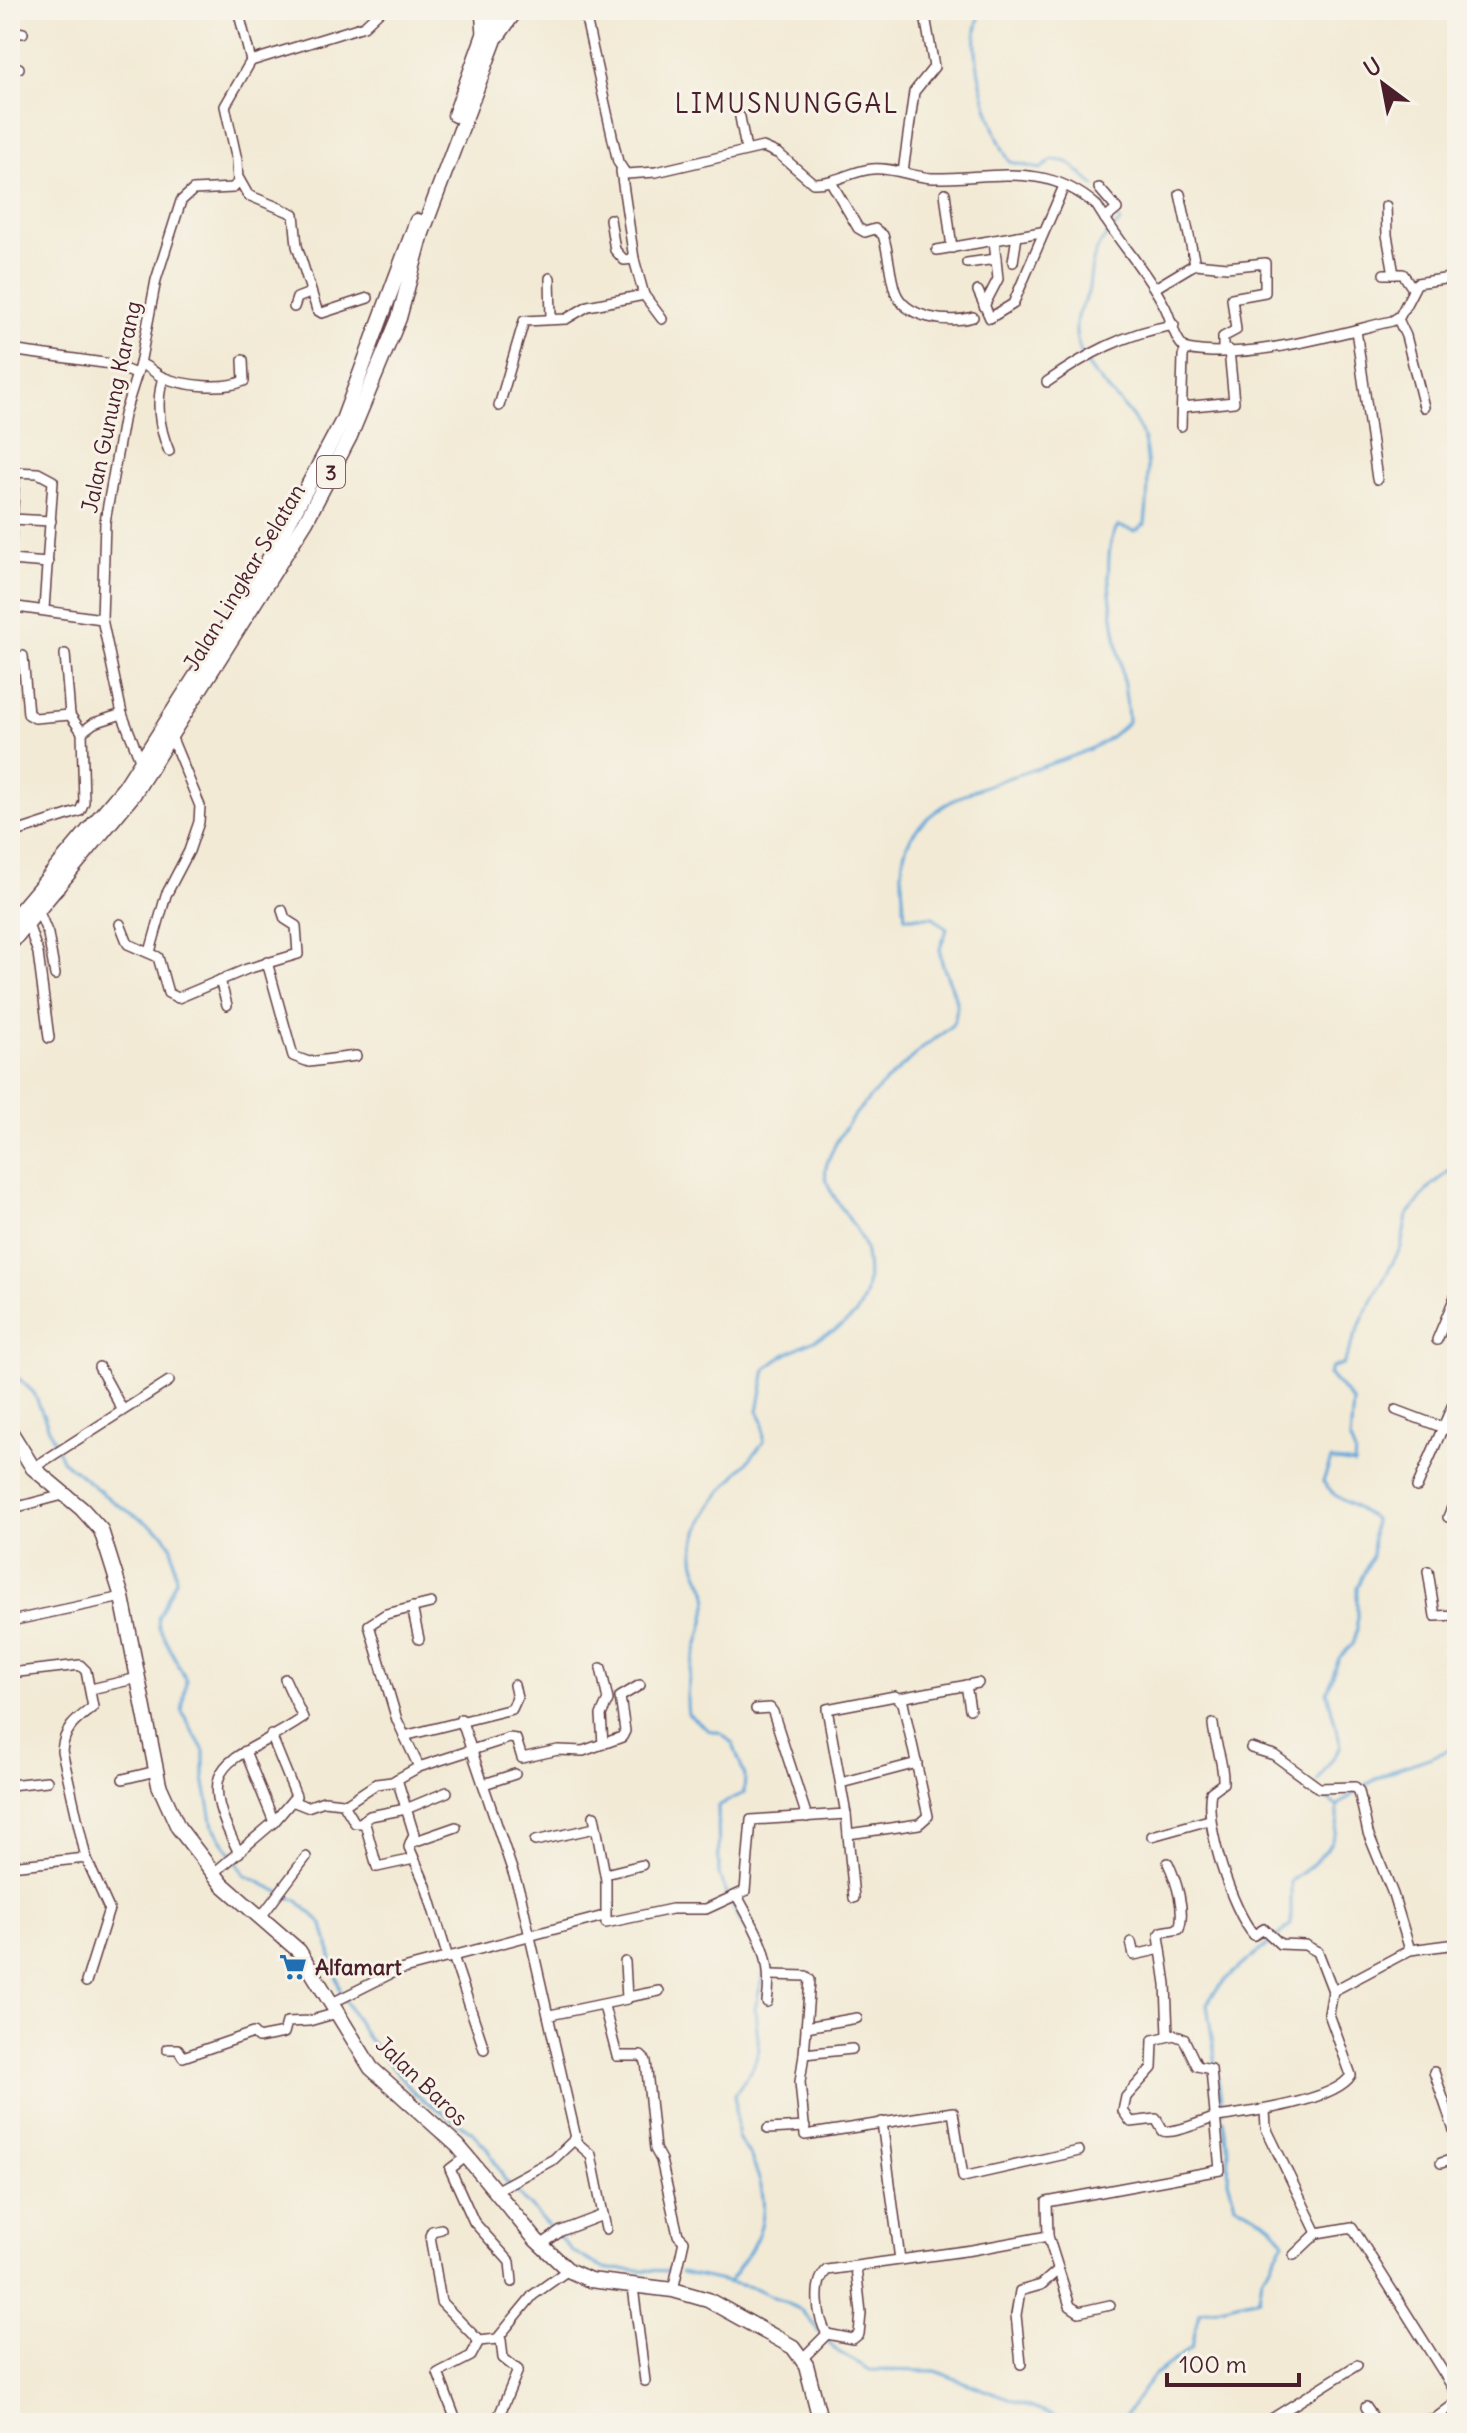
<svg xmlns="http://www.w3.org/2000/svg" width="1467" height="2433" font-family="Delius,sans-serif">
	<rect width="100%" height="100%" fill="#f7f3e8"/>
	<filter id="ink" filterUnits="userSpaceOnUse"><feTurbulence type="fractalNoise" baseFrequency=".0125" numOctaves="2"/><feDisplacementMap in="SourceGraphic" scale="16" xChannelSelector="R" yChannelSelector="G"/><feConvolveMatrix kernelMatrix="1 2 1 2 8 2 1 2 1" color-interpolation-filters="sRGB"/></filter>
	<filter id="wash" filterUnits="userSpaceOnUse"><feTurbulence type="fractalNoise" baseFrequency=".006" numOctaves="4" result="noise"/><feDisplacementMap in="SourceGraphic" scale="32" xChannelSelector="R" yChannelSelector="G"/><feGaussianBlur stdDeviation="1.8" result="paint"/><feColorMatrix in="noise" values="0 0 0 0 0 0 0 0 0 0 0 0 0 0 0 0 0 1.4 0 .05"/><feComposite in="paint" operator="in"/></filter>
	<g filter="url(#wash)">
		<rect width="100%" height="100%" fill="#f2ead5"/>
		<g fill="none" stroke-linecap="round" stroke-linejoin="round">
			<g stroke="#65a7d9" stroke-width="3">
				<path d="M983,10c-21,29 8,122 27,152l30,7 13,-9 15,2 27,24"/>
				<path d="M1115,227l6,-5 -5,-7"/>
				<path d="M10,1370l24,23 28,67 50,41 51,32 9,14 4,33 -18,38 1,9 27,53 -4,32 22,39v27l9,48 32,49 53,26 25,24 18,69"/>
				<path d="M1317,1782l24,-36 -14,-54 12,-34 14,-14 4,-14v-43l15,-31 2,-37 -39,-24 -12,-13 8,-22 23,4 1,-11 -5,-12 3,-39 -24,-28 3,-7 11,-2 20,-47 38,-71 6,-31 24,-30 26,-21"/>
				<path d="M1337,1806c19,-14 37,-28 60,-37 21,-8 40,-12 60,-23"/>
				<path d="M345,2000l21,36 49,58 57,38 15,16 18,32 67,71 32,18 69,2"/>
				<path d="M1223,2112l-16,-108c20,-35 56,-51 84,-80v-43c26,-18 53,-41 46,-75l-24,-17"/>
				<path d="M681,2272l74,16 46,22 34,40 35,20 65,1 137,52"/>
				<path d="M728,2283c33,-45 48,-69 23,-125 -4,-7 -10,-14 -13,-21 -3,-10 -1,-31 -3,-43l18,-26 6,-19 -4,-40 9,-39 -5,-21 -19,-28 -21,-45 -1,-70 26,-13 1,-17 -12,-32 -12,-11 -13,-3 -20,-16c-6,-36 14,-72 19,-108 4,-20 -14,-32 -13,-52 1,-47 46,-78 70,-113l-1,-20 -5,-10 8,-42c45,-42 114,-28 100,-116 -5,-28 -46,-62 -40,-86 15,-50 62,-87 99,-121 8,-7 23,-14 28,-23 12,-24 -11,-48 -13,-70 -1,-7 5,-17 7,-24l-14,-12h-28c-2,-25 -8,-55 5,-78 34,-58 140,-65 195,-98 8,-5 16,-13 23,-19 0,-47 -36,-161 -10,-196l17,5 10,-7c3,-24 6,-69 -4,-92 -18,-39 -74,-64 -64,-115 3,-10 11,-19 12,-29 2,-21 4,-40 21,-56"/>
				<path d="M1120,2423l34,-48 38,-28 7,-35 60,-14 3,-20 22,-36c-8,-19 -32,-29 -49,-38l-7,-24 1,-29 -6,-31"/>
			</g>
		</g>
	</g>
	<g filter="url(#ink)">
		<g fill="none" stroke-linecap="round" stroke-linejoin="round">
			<g stroke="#633d44" stroke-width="12">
				<g id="minor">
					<path d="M238,10l13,51 113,-35 17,-16"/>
					<path d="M480,10l2,23"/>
					<path d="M584,10l34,152 8,12 30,-2 107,-25 16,7 34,29c21,1 38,-12 59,-14 21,-2 40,8 60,9 60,1 113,-18 165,28 20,34 48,63 67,99 8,14 9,34 22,44 61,12 146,-14 206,-28l8,-5 17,-33 40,-6"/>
					<path d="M10,31l13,2"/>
					<path d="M500,37l19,-27"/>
					<path d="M10,67l9,1"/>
					<path d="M740,117l6,32"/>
					<path d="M903,172l11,-80 20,-25 -10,-57"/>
					<path d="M239,179l9,16 46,19 3,32 20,64 5,3 46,-15"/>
					<path d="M831,182l27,46 7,4 10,-3 8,6c6,18 6,38 12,56 10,28 55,33 78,26"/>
					<path d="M1099,188l18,21 -12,10"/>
					<path d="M945,193l7,55"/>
					<path d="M1386,206l1,29 7,39"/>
					<path d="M610,219l5,31 9,10 10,-1"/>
					<path d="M937,250l104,-18"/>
					<path d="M1013,262l4,-26"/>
					<path d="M967,263l29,-4"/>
					<path d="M1195,264l32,3 38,-4v29l-33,6 4,32 -13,7v13"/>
					<path d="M1384,274h19l10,15"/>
					<path d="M550,278l1,40"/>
					<path d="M1155,288l40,-24 -15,-70"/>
					<path d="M978,291l12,27 23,-14 51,-118"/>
					<path d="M644,295l18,24"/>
					<path d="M984,306l14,-27 -4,-39"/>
					<path d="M294,307l3,-9 13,-5"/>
					<path d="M1398,319l8,17 18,71"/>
					<path d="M1356,330l21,149"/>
					<path d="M10,350l101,14 25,10"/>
					<path d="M140,364c9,2 14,9 22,13 23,9 60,13 82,4l-1,-21"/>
					<path d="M163,377c-7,25 -4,51 6,74"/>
					<path d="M1047,382c40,-28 78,-49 127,-57"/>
					<path d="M499,406l25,-85 42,-2 22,-13 56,-11 -10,-36 -13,-88"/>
					<path d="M1182,407l52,-5 -5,-52"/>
					<path d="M1181,426l2,-70 3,-7"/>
					<path d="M10,472l28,1 15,8 -9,128"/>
					<path d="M12,519l39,2"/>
					<path d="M10,560l5,-88"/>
					<path d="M10,560l38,3"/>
					<path d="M10,606l92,13"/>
					<path d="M65,654l5,61 12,17"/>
					<path d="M23,656l5,58 7,4 35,-3"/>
					<path d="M122,714l19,48"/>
					<path d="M10,834l70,-23 4,-9 -2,-70 12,-9 28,-9 -20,-95 3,-97 19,-107 16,-51 16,-84 25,-79 12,-11 40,-2 5,-6 -1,-22 -12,-54 26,-45"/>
					<path d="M39,912l9,22 7,41"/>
					<path d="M28,924l10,29 11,85"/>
					<path d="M120,924l8,20 30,13 10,36 10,5 69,-29 51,-15 -2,-28 -11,-7 -3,-9"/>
					<path d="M150,952l16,-57 23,-44 10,-29 1,-16 -29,-70"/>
					<path d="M267,962l26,94 16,6 47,-6"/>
					<path d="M220,980l7,25"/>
					<path d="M1437,1340l20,-48"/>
					<path d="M99,1367l23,42"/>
					<path d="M1396,1410l61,23"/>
					<path d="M33,1468l136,-87"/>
					<path d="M1417,1487l40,-92"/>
					<path d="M10,1509l53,-14"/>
					<path d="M1448,1517l9,-21"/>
					<path d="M1428,1571l7,45 22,-1"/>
					<path d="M412,1607l7,32"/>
					<path d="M11,1621l111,-24"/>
					<path d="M601,1668l7,32 -7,15 2,29"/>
					<path d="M10,1673l70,-8 6,6 7,36c-17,13 -29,21 -31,44l24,107"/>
					<path d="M966,1685l4,24"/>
					<path d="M91,1689l47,-11"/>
					<path d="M900,1698l78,-15"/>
					<path d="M756,1709l14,-1 3,4 34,105"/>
					<path d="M461,1719l59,174 56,245 -22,21 -59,32"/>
					<path d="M1213,1724c2,22 11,37 10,59l-12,9c-7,32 21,118 43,143l10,-6 16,15 25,1 13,7 15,39"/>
					<path d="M404,1736l108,-27 5,-11 -3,-13"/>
					<path d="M1251,1748l23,7 45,33 36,-1 4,4 9,42 25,61 17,56"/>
					<path d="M245,1751l29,71"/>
					<path d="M419,1767l-22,-47 -28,-95 17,-11 45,-11"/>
					<path d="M123,1779l33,-8"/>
					<path d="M397,1779l17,55 -5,13 17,39 22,72"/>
					<path d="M841,1783l76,-20"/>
					<path d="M484,1784l31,-10"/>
					<path d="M10,1785l37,-4"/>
					<path d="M292,1801l15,6 17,-6 19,2 12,20h8"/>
					<path d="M346,1804l30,-20 16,-2 27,-15 90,-29 7,1 6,19 36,-8 25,1 39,-14 3,-6 -5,-34 20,-12"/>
					<path d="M846,1814l8,84"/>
					<path d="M594,1816l12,64v43l66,-14h34l39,-18 6,-71 95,-6 -19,-105 68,-13 8,7 25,113 -9,8 -71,10"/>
					<path d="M1152,1836l57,-16"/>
					<path d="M535,1841l60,-13"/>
					<path d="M410,1843l46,-16"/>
					<path d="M239,1853c-51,-99 -5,-88 64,-135l-18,-39"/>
					<path d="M414,1859l-37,8 -13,-47 6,-4 36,-7 41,-17"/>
					<path d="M1168,1863c8,17 18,48 11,66l-17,3 -3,4 7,48 2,51"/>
					<path d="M10,1866l76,-8 23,51 -23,73"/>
					<path d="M213,1874l61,-52 22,-26 -25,-61"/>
					<path d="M605,1874l37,-9"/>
					<path d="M737,1896c21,38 37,61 30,106"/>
					<path d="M261,1917l45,-60"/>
					<path d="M1131,1942l3,13 27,-6"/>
					<path d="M453,1956l31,93"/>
					<path d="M771,1975l35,1 4,4 -6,74 48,-5"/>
					<path d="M628,1997l31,-6"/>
					<path d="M332,2003l64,-32 208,-55"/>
					<path d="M604,2006l13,50h24l5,5 9,88 6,11 17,75 6,6 -11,49"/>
					<path d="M550,2015l77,-16 -2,-37"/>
					<path d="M806,2027l51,-9"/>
					<path d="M167,2049h11l5,8 70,-24 5,5 26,-5 3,-11 22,-1 28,-8"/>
					<path d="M804,2054l-4,28 5,53 148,-23 10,65 116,-26"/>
					<path d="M1434,2072l23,67"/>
					<path d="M1265,2110l1,18 51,105"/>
					<path d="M882,2122l18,138"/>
					<path d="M768,2129l37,-2"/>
					<path d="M575,2141l16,14 15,74"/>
					<path d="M467,2156l-17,13 24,53 36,40 2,20"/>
					<path d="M1441,2163l16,-5"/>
					<path d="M441,2229l-9,2 -2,5 11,66 38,39"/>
					<path d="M1317,2233l35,-6 105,167"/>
					<path d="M1048,2236l-1,-34 173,-32 -9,-101 -14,-3 -13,-27 -10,-4 -21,5 -1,28 -26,29 -3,14 8,11 25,-3 7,12c13,3 39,-10 54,-14 29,-4 119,-16 134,-42l-22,-61 4,-23 77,-41 47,-6"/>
					<path d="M541,2245l20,-14 42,-16"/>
					<path d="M1294,2255l23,-22"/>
					<path d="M633,2287l12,94"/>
					<path d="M827,2334l26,5 6,-5 2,-21 -5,-46"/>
					<path d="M803,2358l24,-24c-9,-15 -15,-51 0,-64l145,-20 76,-14 22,70 9,6 31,-7"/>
					<path d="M1021,2364l-5,-49 4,-24 21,-6 17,-15"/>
					<path d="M1366,2407l11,16"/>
					<path d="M457,2423l-19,-50 33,-17 8,-15 18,-2 36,-44 35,-25"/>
					<path d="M496,2423l22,-53 -15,-12 -2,-18 -4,-1"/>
					<path d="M1265,2423l92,-58"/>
					<path d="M1413,2423l23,-5 21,-16"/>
				</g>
			</g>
			<g stroke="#633d44" stroke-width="17">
				<g id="primary">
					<path d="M455,115l38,-105"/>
					<path d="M10,923l115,-136 137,-215 81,-152 74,-199"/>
					<path d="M10,944l123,-149 173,-274 44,-85 49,-118 23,-85 84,-223"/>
					<path d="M10,1431l23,37 49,41 19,21 21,67 37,188 19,42 44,57 77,67 72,117 87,78 78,94 32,30 22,10 83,10 35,10 85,47 13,18 15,58"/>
				</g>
			</g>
			<use href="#minor" stroke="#fff" stroke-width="9"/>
			<use href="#primary" stroke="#fff" stroke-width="14"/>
		</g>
	</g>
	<defs>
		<g id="supermarket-bare" transform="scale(2.16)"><path d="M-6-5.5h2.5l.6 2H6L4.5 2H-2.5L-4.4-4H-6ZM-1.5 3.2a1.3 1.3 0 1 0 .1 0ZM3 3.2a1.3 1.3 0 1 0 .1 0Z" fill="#1f6fb2" stroke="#f7f3e8" stroke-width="2.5" paint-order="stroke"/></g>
	</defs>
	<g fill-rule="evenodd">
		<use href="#supermarket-bare" x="293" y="1967"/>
	</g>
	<g text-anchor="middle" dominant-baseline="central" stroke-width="6" stroke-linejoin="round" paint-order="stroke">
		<rect fill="#f7f3e8" stroke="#7e5f64" stroke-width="2" x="317" y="456" width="28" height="32" rx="6"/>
		<g font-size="20" font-weight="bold" fill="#4a1f2b">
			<text x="331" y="472">3</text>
		</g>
		<g font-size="22" fill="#4a1f2b" stroke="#f7f3e8">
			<text transform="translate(111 407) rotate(-78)">Jalan Gunung Karang</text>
			<text transform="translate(244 577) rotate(-59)">Jalan Lingkar Selatan</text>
			<text transform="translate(422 2081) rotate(44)">Jalan Baros</text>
		</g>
		<g font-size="22" font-weight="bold" fill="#4a1f2b" stroke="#f7f3e8" text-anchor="start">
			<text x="315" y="1967">Alfamart</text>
		</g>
		<g font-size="26" letter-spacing="2" fill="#4a1f2b" stroke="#f7f3e8">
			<text x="787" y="103">LIMUSNUNGGAL</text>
		</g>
	</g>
	<rect width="1467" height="2433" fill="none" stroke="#f7f3e8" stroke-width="40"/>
	<g transform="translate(1383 84) rotate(328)" stroke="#f7f3e8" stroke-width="6" paint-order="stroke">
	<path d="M0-6L14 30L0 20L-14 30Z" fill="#4a1f2b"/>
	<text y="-12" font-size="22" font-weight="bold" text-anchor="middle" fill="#4a1f2b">U</text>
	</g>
	<path d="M1167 2373v12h132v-12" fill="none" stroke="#4a1f2b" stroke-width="4"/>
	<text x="1179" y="2373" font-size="24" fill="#4a1f2b" stroke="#f7f3e8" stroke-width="6" paint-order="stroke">100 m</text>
</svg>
